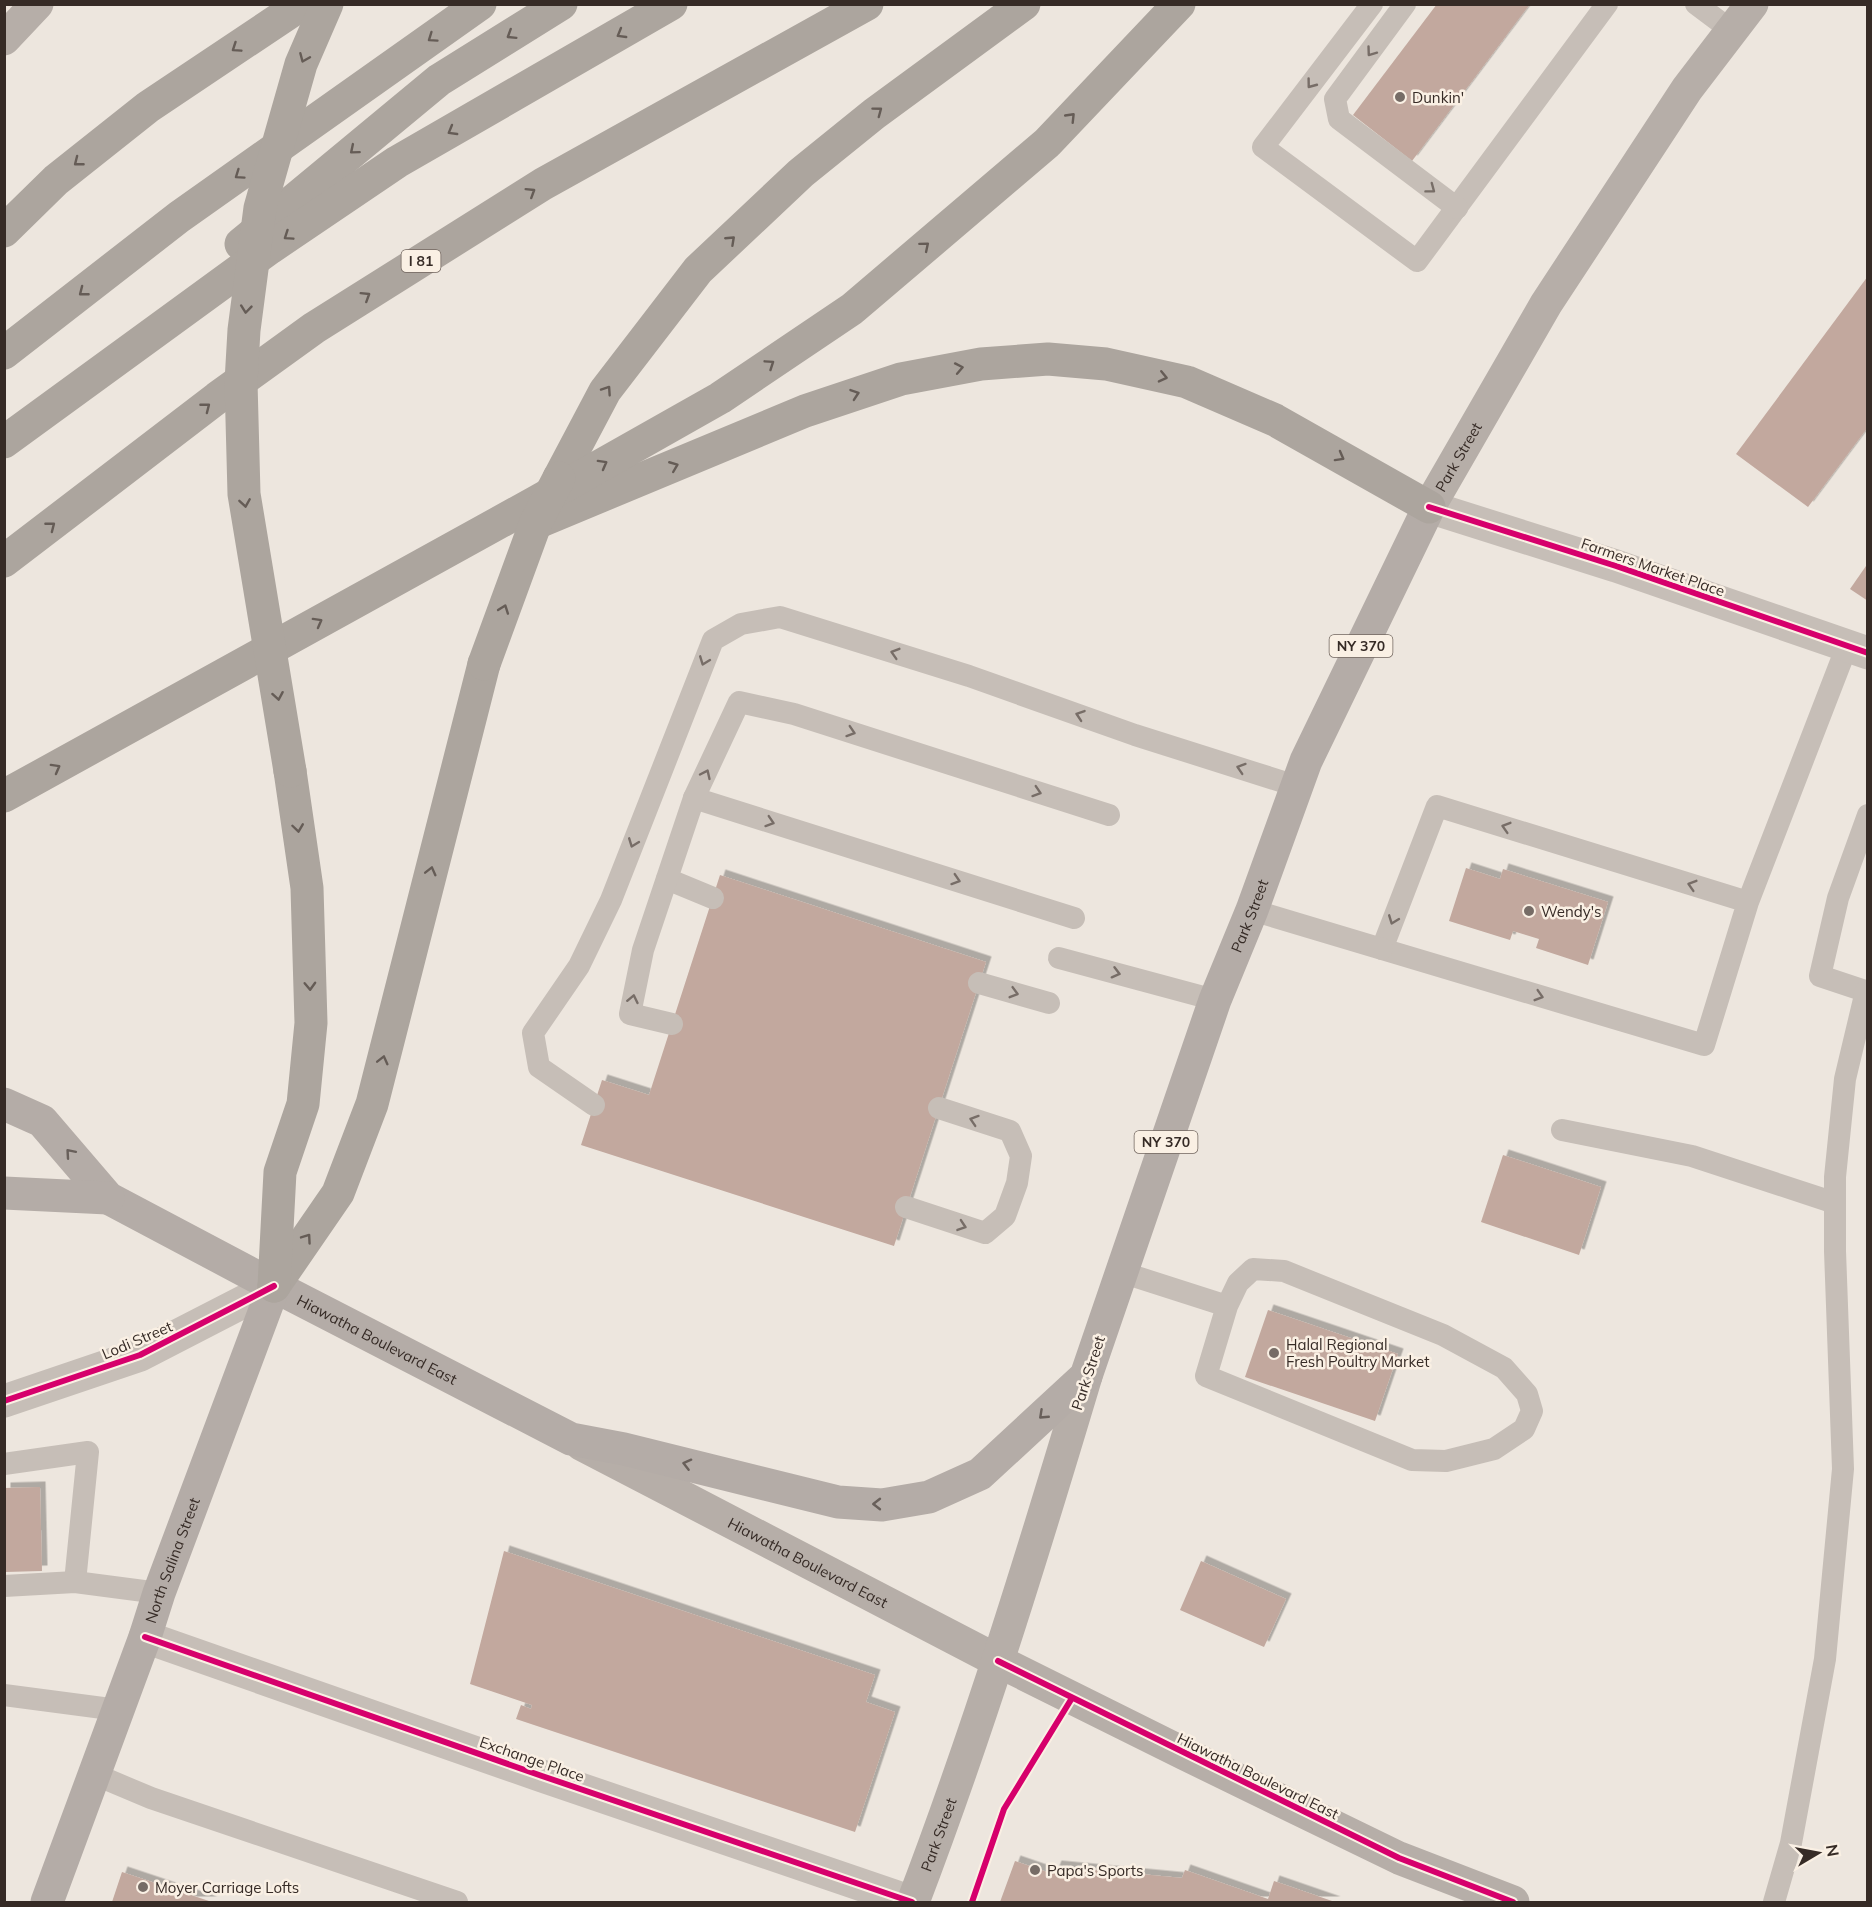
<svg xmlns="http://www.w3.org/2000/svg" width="1872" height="1907" font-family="Mulish,sans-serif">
	<defs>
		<filter id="shadow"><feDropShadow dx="5.5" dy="-5.5" stdDeviation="0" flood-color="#0004"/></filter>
	</defs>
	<rect width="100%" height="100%" fill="#ede6de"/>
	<g fill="#c2a89e" filter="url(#shadow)">
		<path d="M1437,4h93l-118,157 -59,-46z"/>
		<path d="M1868,276v151l-60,80 -72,-53z"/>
		<path d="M1866,566l2,1v34l-18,-12z"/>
		<path d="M1466,868l34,11 3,-10 105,33 -20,63 -52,-17 3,-9 -26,-8 -3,9 -61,-19z"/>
		<path d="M720,875l266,87 -92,284 -313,-101 21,-65 47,15z"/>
		<path d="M1503,1155l98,32 -22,68 -98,-33z"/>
		<path d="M1268,1310l130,44 -23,67 -130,-44z"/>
		<path d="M40,1487l2,84 -37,1v-84z"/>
		<path d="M504,1551l371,124 -9,27 29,10 -40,120 -339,-113 5,-14 10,4 1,-4 -62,-21z"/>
		<path d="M1201,1561l85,38 -22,48 -84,-37z"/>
		<path d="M1015,1861l38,13 3,-8 126,12 3,-8 83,29 6,-18 61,21h-335z"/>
		<path d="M122,1872l90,30h-100z"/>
	</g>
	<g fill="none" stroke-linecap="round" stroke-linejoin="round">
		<g stroke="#c6beb7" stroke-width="22">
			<path d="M1372,4l-109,143 154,114 190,-257"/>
			<path d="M1405,4l-70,95 4,20 118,89"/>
			<path d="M1696,4l36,27"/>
			<path d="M694,798l380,120"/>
			<path d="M1868,815l-30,83 -18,78 48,16"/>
			<path d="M667,879l46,19"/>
			<path d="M1748,902l-311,-96 -55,143 322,96 44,-143 99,-256"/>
			<path d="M1252,910l130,39"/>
			<path d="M1059,958l156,42"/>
			<path d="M979,983l70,20"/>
			<path d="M672,1024l-42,-10 13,-64 51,-152 45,-96 55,12 315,101"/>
			<path d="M594,1105l-55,-38 -6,-34 46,-67 32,-66 102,-260 28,-16 39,-7 189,59 166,59 161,51"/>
			<path d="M1562,1130l130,26 143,47"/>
			<path d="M906,1207l79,26 20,-17 12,-33 4,-27 -11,-25 -71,-23"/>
			<path d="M1121,1272l106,34 11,-23 15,-14 31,2 159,64 61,33 23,26 5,17 -8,18 -30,20 -48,12 -34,-1 -206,-84 21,-70"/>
			<path d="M4,1464l84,-12 -13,130"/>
			<path d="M4,1586l71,-4 84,11"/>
			<path d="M4,1695l114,15"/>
			<path d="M94,1774l57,24 306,104"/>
			<path d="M1774,1902l17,-59 34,-184 18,-190 -8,-218v-74l10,-98 21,-88"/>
		</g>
		<g stroke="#c6beb7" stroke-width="33">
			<path d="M1429,507l187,59 252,87"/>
			<path d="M4,1401l136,-46 134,-69"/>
			<path d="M145,1637l397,139 370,126"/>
		</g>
		<g stroke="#b6aea8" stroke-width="33">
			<path d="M4,39l33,-35"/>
			<path id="s1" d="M1429,507l117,-203 141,-215 65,-85"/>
			<path id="s2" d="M581,1444l417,217 187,93 214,104 114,44"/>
			<path id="s3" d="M913,1902c66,-173 120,-349 173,-526"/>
		</g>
		<g stroke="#b4aca7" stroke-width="33">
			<path id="s4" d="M4,1104l38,17 66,77 166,88 297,153 53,10 214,53 44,3 47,-8 51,-23 106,-98 129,-376 37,-90 54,-149 123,-254"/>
			<path d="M4,1193l104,5"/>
			<path id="s5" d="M47,1902l98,-265 14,-44 115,-307"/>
		</g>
		<g stroke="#aca59e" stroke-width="33">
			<path d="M4,231l52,-51 92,-73 154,-103"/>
			<path d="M241,244l198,-164 122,-76"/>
			<path d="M4,353l175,-136 301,-213"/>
			<path d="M4,442l266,-194 127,-86 274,-158"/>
			<path d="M559,478l46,-87 93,-121 103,-97 73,-59 150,-110"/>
			<path d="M536,523l269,-112 96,-32 80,-15 67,-5 58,5 81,18 88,38 154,87"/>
			<path d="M4,561l213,-163 97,-70 229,-144 324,-180"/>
			<path d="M4,796l534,-295 182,-103 132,-89 195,-166 132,-139"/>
			<path d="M274,1286l64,-93 34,-89 112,-440"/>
			<path d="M274,1286l6,-114 23,-68 8,-81 -4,-135 -17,-117"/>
		</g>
		<g stroke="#aca59e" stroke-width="33">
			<path d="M484,664l52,-142 23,-44"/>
			<path d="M290,771l-46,-277 -3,-112 3,-52 16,-122 41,-144 26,-60"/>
		</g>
		<g stroke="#faf0e4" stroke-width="10">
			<g id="cycleway">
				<path d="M1429,507l187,59 252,87"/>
				<path d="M4,1401l136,-46 134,-69"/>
				<path d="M145,1637l397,139 370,126"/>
				<path d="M998,1661l401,197 114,44"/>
				<path d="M972,1902l32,-93 68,-111"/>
			</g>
		</g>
		<use href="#cycleway" stroke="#d6006c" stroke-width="6"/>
	</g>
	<defs><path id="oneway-chevron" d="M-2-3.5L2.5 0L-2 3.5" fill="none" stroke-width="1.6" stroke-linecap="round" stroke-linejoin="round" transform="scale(1.5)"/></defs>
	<g stroke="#655c56">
		<use href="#oneway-chevron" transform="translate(621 34) rotate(150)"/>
		<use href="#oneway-chevron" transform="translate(511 35) rotate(148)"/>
		<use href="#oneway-chevron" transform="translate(432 38) rotate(145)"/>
		<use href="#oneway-chevron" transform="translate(236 48) rotate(146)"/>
		<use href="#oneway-chevron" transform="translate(304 58) rotate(113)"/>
		<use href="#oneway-chevron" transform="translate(878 111) rotate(-37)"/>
		<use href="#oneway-chevron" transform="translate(1071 117) rotate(-46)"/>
		<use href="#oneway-chevron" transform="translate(452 131) rotate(150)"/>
		<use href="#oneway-chevron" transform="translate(354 150) rotate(140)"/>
		<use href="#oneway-chevron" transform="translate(78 162) rotate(142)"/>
		<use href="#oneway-chevron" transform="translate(239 175) rotate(145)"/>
		<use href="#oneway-chevron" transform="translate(531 192) rotate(-32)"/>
		<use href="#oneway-chevron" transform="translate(288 236) rotate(146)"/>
		<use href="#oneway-chevron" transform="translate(731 240) rotate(-43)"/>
		<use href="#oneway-chevron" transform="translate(925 246) rotate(-40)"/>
		<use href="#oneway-chevron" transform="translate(83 292) rotate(142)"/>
		<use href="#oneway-chevron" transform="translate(366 296) rotate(-32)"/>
		<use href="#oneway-chevron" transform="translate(246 309) rotate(96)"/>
		<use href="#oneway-chevron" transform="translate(770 364) rotate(-34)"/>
		<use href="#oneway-chevron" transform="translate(959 368) rotate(-11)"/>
		<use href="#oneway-chevron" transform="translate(1163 377) rotate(13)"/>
		<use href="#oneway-chevron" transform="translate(607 390) rotate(-56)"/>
		<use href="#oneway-chevron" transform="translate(855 394) rotate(-19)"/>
		<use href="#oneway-chevron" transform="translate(206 407) rotate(-38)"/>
		<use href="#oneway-chevron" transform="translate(1340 457) rotate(29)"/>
		<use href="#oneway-chevron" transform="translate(603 464) rotate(-29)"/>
		<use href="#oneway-chevron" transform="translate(674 466) rotate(-22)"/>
		<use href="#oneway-chevron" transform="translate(245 503) rotate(81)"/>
		<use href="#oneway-chevron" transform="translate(51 526) rotate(-38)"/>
		<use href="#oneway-chevron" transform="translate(504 609) rotate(-70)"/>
		<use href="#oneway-chevron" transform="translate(318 622) rotate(-29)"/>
		<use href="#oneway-chevron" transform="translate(278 696) rotate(80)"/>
		<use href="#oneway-chevron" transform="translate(56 768) rotate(-29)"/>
		<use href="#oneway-chevron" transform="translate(298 828) rotate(82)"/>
		<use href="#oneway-chevron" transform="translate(431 871) rotate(-76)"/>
		<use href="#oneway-chevron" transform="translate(310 986) rotate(88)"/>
		<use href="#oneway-chevron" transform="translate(383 1060) rotate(-76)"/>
		<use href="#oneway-chevron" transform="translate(307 1238) rotate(-55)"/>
	</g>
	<g stroke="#776d67">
		<use href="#oneway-chevron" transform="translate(1371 52) rotate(126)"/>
		<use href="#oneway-chevron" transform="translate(1311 84) rotate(127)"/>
		<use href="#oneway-chevron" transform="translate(1431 189) rotate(37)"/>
		<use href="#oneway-chevron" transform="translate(895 653) rotate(-163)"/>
		<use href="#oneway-chevron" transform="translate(704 661) rotate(111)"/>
		<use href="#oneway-chevron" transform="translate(1080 715) rotate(-161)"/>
		<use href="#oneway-chevron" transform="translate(851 732) rotate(18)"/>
		<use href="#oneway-chevron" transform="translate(1241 768) rotate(-162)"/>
		<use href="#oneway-chevron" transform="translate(706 774) rotate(-65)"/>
		<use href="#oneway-chevron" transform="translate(1037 792) rotate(18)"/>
		<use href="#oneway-chevron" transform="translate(770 822) rotate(18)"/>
		<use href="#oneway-chevron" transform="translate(1506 827) rotate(-163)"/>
		<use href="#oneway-chevron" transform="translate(633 843) rotate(111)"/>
		<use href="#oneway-chevron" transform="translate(956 880) rotate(18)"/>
		<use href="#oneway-chevron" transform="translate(1692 885) rotate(-163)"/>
		<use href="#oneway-chevron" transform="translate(1393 920) rotate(111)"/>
		<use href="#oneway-chevron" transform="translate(1116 973) rotate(15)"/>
		<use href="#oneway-chevron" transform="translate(1014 993) rotate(16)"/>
		<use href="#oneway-chevron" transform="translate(1539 996) rotate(17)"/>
		<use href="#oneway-chevron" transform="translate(633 999) rotate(-78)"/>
		<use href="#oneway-chevron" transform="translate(974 1120) rotate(-162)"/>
		<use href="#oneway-chevron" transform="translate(962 1226) rotate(19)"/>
	</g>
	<g stroke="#685f5a">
		<use href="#oneway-chevron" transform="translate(70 1153) rotate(-131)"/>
		<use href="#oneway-chevron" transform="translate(1043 1415) rotate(137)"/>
		<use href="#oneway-chevron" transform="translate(687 1464) rotate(-166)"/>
		<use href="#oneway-chevron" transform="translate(877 1504) rotate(-180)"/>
	</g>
	<g fill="#766c66" stroke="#faf0e4" stroke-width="2">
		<circle cx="1400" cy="97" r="6"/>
		<circle cx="1529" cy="911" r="6"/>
		<circle cx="1274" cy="1353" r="6"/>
		<circle cx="1035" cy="1870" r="6"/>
		<circle cx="143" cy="1887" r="6"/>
	</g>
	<g text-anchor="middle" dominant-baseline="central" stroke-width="5" stroke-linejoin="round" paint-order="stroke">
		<g fill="#faf0e4" stroke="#71665f" stroke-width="1.5">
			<rect x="401.5" y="250" width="39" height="22" rx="4.5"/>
			<rect x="1329.5" y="635" width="63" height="22" rx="4.5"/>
			<rect x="1134.5" y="1131" width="63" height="22" rx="4.5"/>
		</g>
		<g font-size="14" font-weight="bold" fill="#362b26">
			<text x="421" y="261">I 81</text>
			<text x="1361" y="646">NY 370</text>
			<text x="1166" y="1142">NY 370</text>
		</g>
		<g font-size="15" fill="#362b26" stroke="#faf0e4" text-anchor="start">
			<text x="1412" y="97">Dunkin'</text>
			<text x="1541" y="911">Wendy's</text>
			<text x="1286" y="1344">Halal Regional<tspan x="1286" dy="17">Fresh Poultry Market</tspan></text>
			<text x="1047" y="1870">Papa's Sports</text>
			<text x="155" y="1887">Moyer Carriage Lofts</text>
		</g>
		<g font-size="15" fill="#362b26" stroke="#faf0e4">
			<text stroke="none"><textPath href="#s1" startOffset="58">Park Street</textPath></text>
			<text transform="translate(1653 567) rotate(19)">Farmers Market Place</text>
			<text stroke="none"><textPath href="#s4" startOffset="1720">Park Street</textPath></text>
			<text transform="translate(137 1340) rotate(-23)">Lodi Street</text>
			<text stroke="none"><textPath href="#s4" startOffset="447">Hiawatha Boulevard East</textPath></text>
			<text transform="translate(1088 1373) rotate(-72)">Park Street</text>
			<text stroke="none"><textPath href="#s5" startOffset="364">North Salina Street</textPath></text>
			<text stroke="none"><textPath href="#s2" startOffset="256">Hiawatha Boulevard East</textPath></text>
			<text transform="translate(532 1759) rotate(19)">Exchange Place</text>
			<text transform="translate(1258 1776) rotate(26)">Hiawatha Boulevard East</text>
			<text stroke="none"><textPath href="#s3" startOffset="72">Park Street</textPath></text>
		</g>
	</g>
	<rect width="1872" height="1907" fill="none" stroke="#362b26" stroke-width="12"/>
	<g transform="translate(1818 1853) rotate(80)" stroke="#faf0e4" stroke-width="4.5" paint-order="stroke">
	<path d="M0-4.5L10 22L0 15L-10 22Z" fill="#362b26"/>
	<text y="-9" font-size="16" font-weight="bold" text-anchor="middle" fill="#362b26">N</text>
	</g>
</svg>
